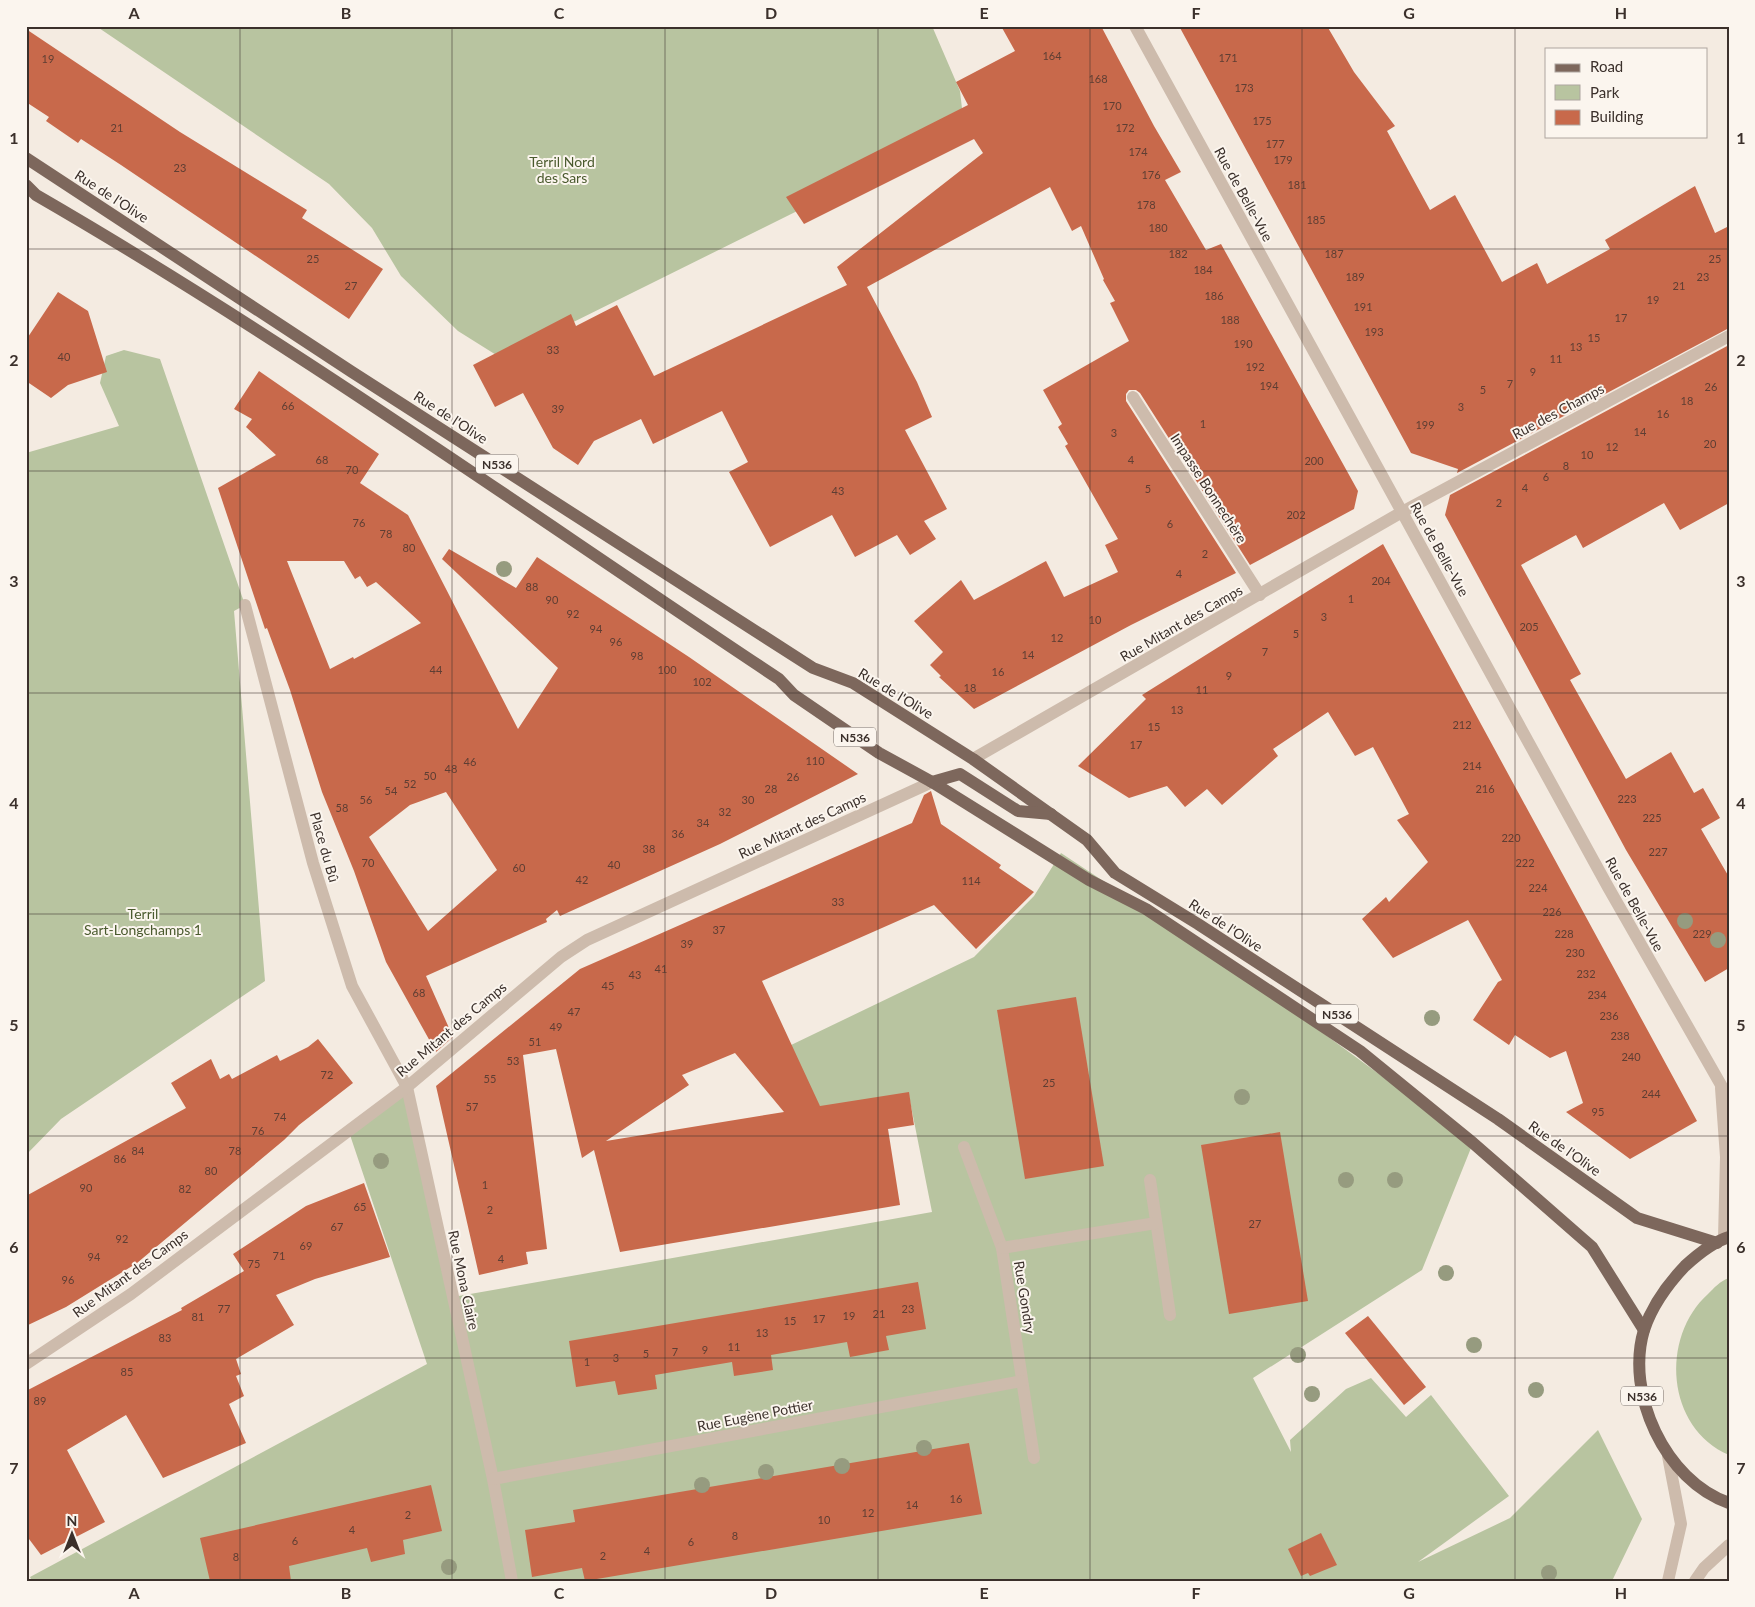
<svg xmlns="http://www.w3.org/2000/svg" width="1755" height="1607" font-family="Lato,sans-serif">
	<rect width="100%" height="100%" fill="#f4ebe1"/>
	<g fill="#b8c4a0">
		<path d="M96,26h836l28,65 3,26 -43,33 -419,208 -43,-27 -57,-55 -29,-48 -43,-44z"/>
		<path d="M124,350l36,9 85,246 -11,6 31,370 -204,138 -35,36v-702l93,-27 -19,-43 6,-27z"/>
		<path d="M1061,853l172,114 240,176 -51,127 -169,108 38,74 -1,-12 56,-51 25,-11 35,39 25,-22 78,101 -91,66 92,-44 88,-88 44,89 -30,62h-1580l-2,-4 397,-213 -79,-235 59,-42 46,210 479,-85 -23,-116 -87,15 -33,-65 185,-89 60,-61z"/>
		<path d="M1729,1278v177c-63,-27 -69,-118 -21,-161 6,-6 12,-13 21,-16z"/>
	</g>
	<g fill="#c8694b" fill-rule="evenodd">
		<path d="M1001,26h100l53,100 27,46 -16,8 41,70 15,-6 137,247 -4,18 -104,56 -110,-172 -4,-3h-7l-3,4v7l110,172 -105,52 -157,84 -35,-32 2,-1 -11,-11 13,-13 -29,-31 47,-41 13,20 72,-39 18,36 54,-25 -13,-27 13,-6 -53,-93 3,-2 -10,-17 4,-3 -19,-34 86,-49 -19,-38 5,-2 -12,-21 1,-1 -23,-53 -9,5 -22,-44 -183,100 50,95 15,35 -27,13 42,79 -23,12 12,18 -26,16 -13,-20 -42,22 -23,-42 -62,32 -41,-75 19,-10 -26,-51 -69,33 -12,-25 -47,22 -16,24 -25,-17 -30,-55 -28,14 -22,-42 98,-51 5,12 41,-21 37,71 193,-91 -10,-18 146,-114 -9,-14 -170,85 -18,-27 182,-92 -12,-23 59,-31z"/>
		<path d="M1179,26h148l27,46 41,54 -8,5 43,79 25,-15 47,87 35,-19 10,21 63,-35 -5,-9 90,-54 20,47 14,-7v102l-272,145 1,-4 -47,-16z"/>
		<path d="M26,29l154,103 127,78 -5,8 81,51 -34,50 -228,-154 -40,-26 -3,4 -32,-22 3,-4 -23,-15z"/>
		<path d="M58,292l30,19 19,61 -39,13 -17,13 -25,-17v-41z"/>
		<path d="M1729,345v158l-49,27 -16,-27 -81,45 -7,-13 -55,30 60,109 -11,6 56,99 45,-27 23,41 9,-5 17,30 -19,11 28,48v91l-24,14 -79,-132 -181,-335 5,-20z"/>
		<path d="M259,371l120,83 -19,29 48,32 110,214 40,-61 -116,-109 7,-10 67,39 21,-31 152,100 169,117 -138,70 -160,72 -3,-6 -11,9 1,3 -121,54 27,61 -17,15 -50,-90 -32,-91 -32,-79 -32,-102 -23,-62 -2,1 -47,-141 58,-33 -30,-28 6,-8 -18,-10zM287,561h57l11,18 5,-3 7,11 9,-5 45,41 -67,36 -1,-2 -23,12zM446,792l51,78 -69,61 -59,-94 41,-32z"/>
		<path d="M1383,544l314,577 -67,38 -64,-47 17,-9 -17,-52 -16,7 -35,-23 -6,10 -36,-25 25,-38 4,-2 -34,-60 -75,38 -31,-39 24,-22 3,5 39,-40 -31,-42 12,-6 -36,-67 -18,9 -27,-44 -55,37 5,7 -56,49 -15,-16 -22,18 -18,-21 -38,12 -51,-32 68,-67 -4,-4z"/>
		<path d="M931,791l10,33 60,41 -2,3 35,24 -58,57 -42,-44 -172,76 58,125 89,-14 5,33 -26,4 12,76 -280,47 -26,-102 -12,8 -26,-109 -33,6 24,194 -21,3 2,12 -49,11 -43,-189 144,-117 332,-146 12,-28zM735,1053l49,59 -178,29 83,-56 -7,-10z"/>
		<path d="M1076,997l28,169 -79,13 -28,-169z"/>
		<path d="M318,1039l35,44 -54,42 -15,15 -147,123 -71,44 -40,19v-130l160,-88 -15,-25 40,-24 9,20 9,-5 3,5 45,-24 3,6 28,-14z"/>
		<path d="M1280,1132l28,169 -79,13 -28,-169z"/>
		<path d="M364,1183l26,74 -75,22 -39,16 18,30 -58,34 5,15 -5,2 8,20 -15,8 17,39 -83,35 -37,-63 -59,35 38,72 -64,33 -15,-20v-144l156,-81 -1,-2 63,-37 -11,-17 73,-48z"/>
		<path d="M918,1282l8,47 -40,7 3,14 -39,7 -3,-15 -76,13 2,15 -39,6 -2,-14 -77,13 2,14 -39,6 -3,-14 -39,6 -7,-46z"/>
		<path d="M1368,1316l58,71 -22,18 -59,-72z"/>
		<path d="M969,1443l13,71 -397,67 -3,-13 -50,9 -7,-47 50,-8 -2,-12z"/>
		<path d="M431,1485l11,46 -39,9 2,14 -34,8 -4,-14 -78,18 2,15h-81l-10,-43z"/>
		<path d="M1321,1533l16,32 -27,11 -2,-3 -7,3 -13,-27z"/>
	</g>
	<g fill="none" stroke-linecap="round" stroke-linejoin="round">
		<path stroke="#cdbbac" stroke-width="12" d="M1133,397l127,198"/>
		<g stroke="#cdbbac" stroke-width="12">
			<path d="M245,605l68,258 39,123 55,101 86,392 19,102"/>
			<path d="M973,759l429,-247 327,-176"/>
			<path d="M964,1147l38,101 32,210"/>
			<path d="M1150,1180l20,135"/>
			<path d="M1002,1248l154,-25"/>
			<path d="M26,1364l105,-70 276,-207 154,-130 26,-17 345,-158"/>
			<path d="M493,1479l529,-98"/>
		</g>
		<g stroke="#cdbbac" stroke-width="12">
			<path d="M1135,26l473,861 121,212"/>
			<path d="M1721,1088l5,69 -2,81"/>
			<path d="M1668,1456l13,68 -13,57"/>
			<path d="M1695,1581l9,-13 25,-23"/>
		</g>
		<g stroke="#7d675c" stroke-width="12">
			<path d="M26,158l326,214 461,296 40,15 120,76 114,81 28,33 83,51 300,195 139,99 80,25"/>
			<path d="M26,185l10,10c256,148 497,321 743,484l15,16 85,58 53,29 157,98 57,29 214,142 113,92 119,104 52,83"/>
			<path d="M932,782l28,-8 58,37 33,3"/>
			<path d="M1729,1237c-16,5 -32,18 -44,29 -17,18 -33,40 -41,64 -19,63 21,151 85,173"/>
		</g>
	</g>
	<g fill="#969b7f">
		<circle cx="504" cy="569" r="8"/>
		<circle cx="1685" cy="921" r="8"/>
		<circle cx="1718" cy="940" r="8"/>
		<circle cx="1432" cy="1018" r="8"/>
		<circle cx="1242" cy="1097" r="8"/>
		<circle cx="381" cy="1161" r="8"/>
		<circle cx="1346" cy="1180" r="8"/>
		<circle cx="1395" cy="1180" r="8"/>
		<circle cx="1446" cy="1273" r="8"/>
		<circle cx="1474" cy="1345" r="8"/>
		<circle cx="1298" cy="1355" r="8"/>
		<circle cx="1536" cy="1390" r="8"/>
		<circle cx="1312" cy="1394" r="8"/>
		<circle cx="924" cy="1448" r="8"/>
		<circle cx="842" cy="1466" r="8"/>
		<circle cx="766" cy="1472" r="8"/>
		<circle cx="702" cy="1485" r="8"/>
		<circle cx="449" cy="1567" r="8"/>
		<circle cx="1549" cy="1573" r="8"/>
	</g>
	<path fill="none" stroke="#3b302b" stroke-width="1" stroke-opacity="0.55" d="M240,26v1555M452,26v1555M665,26v1555M878,26v1555M1090,26v1555M1302,26v1555M1515,26v1555M26,249h1703M26,471h1703M26,693h1703M26,914h1703M26,1136h1703M26,1358h1703"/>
	<g text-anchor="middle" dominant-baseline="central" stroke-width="4" stroke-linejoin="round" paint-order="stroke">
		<g font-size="11" fill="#5e3e33">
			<text x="1052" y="55">164</text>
			<text x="1228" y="57">171</text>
			<text x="48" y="58">19</text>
			<text x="1098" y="78">168</text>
			<text x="1244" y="87">173</text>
			<text x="1112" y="105">170</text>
			<text x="1262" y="120">175</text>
			<text x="117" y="127">21</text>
			<text x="1125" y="127">172</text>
			<text x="1275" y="143">177</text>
			<text x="1138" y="151">174</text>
			<text x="1283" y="159">179</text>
			<text x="180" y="167">23</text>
			<text x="1151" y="174">176</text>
			<text x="1297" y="184">181</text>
			<text x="1146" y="204">178</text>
			<text x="1316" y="219">185</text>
			<text x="1158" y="227">180</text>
			<text x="1178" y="253">182</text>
			<text x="1334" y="253">187</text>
			<text x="313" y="258">25</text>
			<text x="1715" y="258">25</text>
			<text x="1203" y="269">184</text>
			<text x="1355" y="276">189</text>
			<text x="1703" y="276">23</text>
			<text x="351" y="285">27</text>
			<text x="1679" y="285">21</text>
			<text x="1214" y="295">186</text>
			<text x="1653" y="299">19</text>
			<text x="1363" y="306">191</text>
			<text x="1621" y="317">17</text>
			<text x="1230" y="319">188</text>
			<text x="1374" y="331">193</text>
			<text x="1594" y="337">15</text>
			<text x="1243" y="343">190</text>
			<text x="1576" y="346">13</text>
			<text x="553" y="349">33</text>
			<text x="64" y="356">40</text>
			<text x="1556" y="358">11</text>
			<text x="1255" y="366">192</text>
			<text x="1533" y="371">9</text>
			<text x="1510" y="383">7</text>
			<text x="1269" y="385">194</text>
			<text x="1711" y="386">26</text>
			<text x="1483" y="389">5</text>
			<text x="1687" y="400">18</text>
			<text x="288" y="405">66</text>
			<text x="1461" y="406">3</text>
			<text x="558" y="408">39</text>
			<text x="1663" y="413">16</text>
			<text x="1203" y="423">1</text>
			<text x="1425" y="424">199</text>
			<text x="1640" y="431">14</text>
			<text x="1114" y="432">3</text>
			<text x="1710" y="443">20</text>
			<text x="1612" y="446">12</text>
			<text x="1587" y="454">10</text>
			<text x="322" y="459">68</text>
			<text x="1131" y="459">4</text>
			<text x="1314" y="460">200</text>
			<text x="1566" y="465">8</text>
			<text x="352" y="469">70</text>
			<text x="1546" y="476">6</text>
			<text x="1525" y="487">4</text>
			<text x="1148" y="488">5</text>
			<text x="838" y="490">43</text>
			<text x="1499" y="502">2</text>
			<text x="1296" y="514">202</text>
			<text x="359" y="522">76</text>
			<text x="1170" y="523">6</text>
			<text x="386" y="533">78</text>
			<text x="409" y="547">80</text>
			<text x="1205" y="553">2</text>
			<text x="1179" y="573">4</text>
			<text x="1381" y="580">204</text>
			<text x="532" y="586">88</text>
			<text x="1351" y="598">1</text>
			<text x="552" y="599">90</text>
			<text x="573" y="613">92</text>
			<text x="1324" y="616">3</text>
			<text x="1095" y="619">10</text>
			<text x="1529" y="626">205</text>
			<text x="596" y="628">94</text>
			<text x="1296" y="633">5</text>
			<text x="1057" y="637">12</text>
			<text x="616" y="641">96</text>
			<text x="1265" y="651">7</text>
			<text x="1028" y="654">14</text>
			<text x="637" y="655">98</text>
			<text x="436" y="669">44</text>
			<text x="667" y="669">100</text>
			<text x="998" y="671">16</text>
			<text x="1229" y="675">9</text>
			<text x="702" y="681">102</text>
			<text x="970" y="687">18</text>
			<text x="1202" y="689">11</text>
			<text x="1177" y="709">13</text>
			<text x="1462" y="724">212</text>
			<text x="1154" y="726">15</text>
			<text x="1136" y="744">17</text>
			<text x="815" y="760">110</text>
			<text x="470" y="761">46</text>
			<text x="1472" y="765">214</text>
			<text x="451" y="768">48</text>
			<text x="430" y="775">50</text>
			<text x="793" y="776">26</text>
			<text x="410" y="783">52</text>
			<text x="771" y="788">28</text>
			<text x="1485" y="788">216</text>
			<text x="391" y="790">54</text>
			<text x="1627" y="798">223</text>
			<text x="366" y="799">56</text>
			<text x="748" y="799">30</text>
			<text x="342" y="807">58</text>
			<text x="725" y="811">32</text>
			<text x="1652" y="817">225</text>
			<text x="703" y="822">34</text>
			<text x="678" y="833">36</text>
			<text x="1511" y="837">220</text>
			<text x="649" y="848">38</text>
			<text x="1658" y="851">227</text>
			<text x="368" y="862">70</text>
			<text x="1525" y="862">222</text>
			<text x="614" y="864">40</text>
			<text x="519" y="867">60</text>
			<text x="582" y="879">42</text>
			<text x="971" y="880">114</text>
			<text x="1538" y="887">224</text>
			<text x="838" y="901">33</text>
			<text x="1552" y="911">226</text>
			<text x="719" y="929">37</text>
			<text x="1564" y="933">228</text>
			<text x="1702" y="933">229</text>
			<text x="687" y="943">39</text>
			<text x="1575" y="952">230</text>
			<text x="661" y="968">41</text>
			<text x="1586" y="973">232</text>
			<text x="635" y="974">43</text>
			<text x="608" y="985">45</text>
			<text x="419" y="992">68</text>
			<text x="1597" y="994">234</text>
			<text x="574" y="1011">47</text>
			<text x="1609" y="1015">236</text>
			<text x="556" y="1026">49</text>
			<text x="1620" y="1035">238</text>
			<text x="535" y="1041">51</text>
			<text x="1631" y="1056">240</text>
			<text x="513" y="1060">53</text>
			<text x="327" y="1074">72</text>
			<text x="490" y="1078">55</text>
			<text x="1049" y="1082">25</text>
			<text x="1651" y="1093">244</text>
			<text x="472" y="1106">57</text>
			<text x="1598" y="1111">95</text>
			<text x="280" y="1116">74</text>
			<text x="258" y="1130">76</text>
			<text x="138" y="1150">84</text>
			<text x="235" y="1150">78</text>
			<text x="120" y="1158">86</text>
			<text x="211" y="1170">80</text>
			<text x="485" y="1184">1</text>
			<text x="86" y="1187">90</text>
			<text x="185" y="1188">82</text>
			<text x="360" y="1206">65</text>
			<text x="490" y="1209">2</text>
			<text x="1255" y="1223">27</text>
			<text x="337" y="1226">67</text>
			<text x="122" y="1238">92</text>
			<text x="306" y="1245">69</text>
			<text x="279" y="1255">71</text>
			<text x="94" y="1256">94</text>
			<text x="501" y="1258">4</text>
			<text x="254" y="1263">75</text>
			<text x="68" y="1279">96</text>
			<text x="224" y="1308">77</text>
			<text x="908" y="1308">23</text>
			<text x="879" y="1313">21</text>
			<text x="849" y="1315">19</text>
			<text x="198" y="1316">81</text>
			<text x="819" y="1318">17</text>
			<text x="790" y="1320">15</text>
			<text x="762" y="1332">13</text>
			<text x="165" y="1337">83</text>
			<text x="734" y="1346">11</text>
			<text x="705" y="1349">9</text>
			<text x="675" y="1351">7</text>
			<text x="646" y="1353">5</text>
			<text x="616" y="1357">3</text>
			<text x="587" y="1361">1</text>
			<text x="127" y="1371">85</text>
			<text x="40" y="1400">89</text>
			<text x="956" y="1498">16</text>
			<text x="912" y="1504">14</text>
			<text x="868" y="1512">12</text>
			<text x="408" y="1514">2</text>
			<text x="824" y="1519">10</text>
			<text x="352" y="1529">4</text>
			<text x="735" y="1535">8</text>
			<text x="295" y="1540">6</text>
			<text x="691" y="1541">6</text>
			<text x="647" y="1550">4</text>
			<text x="603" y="1555">2</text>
			<text x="236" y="1556">8</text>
		</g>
		<g fill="#fbf5ee" stroke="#756b66" stroke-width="1">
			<rect x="476" y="454.5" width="42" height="19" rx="4"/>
			<rect x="834" y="727.5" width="42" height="19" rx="4"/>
			<rect x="1316" y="1004.5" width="42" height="19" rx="4"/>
			<rect x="1621" y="1386.5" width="42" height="19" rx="4"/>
		</g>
		<g font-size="12" font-weight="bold" fill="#3b302b">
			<text x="497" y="464">N536</text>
			<text x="855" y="737">N536</text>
			<text x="1337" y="1014">N536</text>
			<text x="1642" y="1396">N536</text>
		</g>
		<g font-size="14" fill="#4a5a2e" stroke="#fbf5ee">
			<text x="562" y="161">Terril Nord<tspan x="562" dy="16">des Sars</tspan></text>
			<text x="143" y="913">Terril<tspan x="143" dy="16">Sart-Longchamps 1</tspan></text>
		</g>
		<g font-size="14" fill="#3b302b" stroke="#fbf5ee">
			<text transform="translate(1244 194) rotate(61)">Rue de Belle-Vue</text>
			<text transform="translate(112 196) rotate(33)">Rue de l'Olive</text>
			<text transform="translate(1558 411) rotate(-28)">Rue des Champs</text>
			<text transform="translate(451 417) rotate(33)">Rue de l'Olive</text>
			<text transform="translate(1209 488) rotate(57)">Impasse Bonnechère</text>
			<text transform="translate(1440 549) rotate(61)">Rue de Belle-Vue</text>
			<text transform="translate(1181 623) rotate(-30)">Rue Mitant des Camps</text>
			<text transform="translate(896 693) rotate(31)">Rue de l'Olive</text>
			<text transform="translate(802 825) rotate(-25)">Rue Mitant des Camps</text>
			<text transform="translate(325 847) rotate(74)">Place du Bû</text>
			<text transform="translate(1635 904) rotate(61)">Rue de Belle-Vue</text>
			<text transform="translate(1226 925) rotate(33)">Rue de l'Olive</text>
			<text transform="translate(451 1029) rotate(-40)">Rue Mitant des Camps</text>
			<text transform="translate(1565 1148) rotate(35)">Rue de l'Olive</text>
			<text transform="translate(130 1273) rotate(-36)">Rue Mitant des Camps</text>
			<text transform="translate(464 1280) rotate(78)">Rue Mona Claire</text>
			<text transform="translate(1025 1297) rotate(81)">Rue Gondry</text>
			<text transform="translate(755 1415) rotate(-11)">Rue Eugène Pottier</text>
		</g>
	</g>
	<rect width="1755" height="1607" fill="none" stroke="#fbf5ee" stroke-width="55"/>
	<rect x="1545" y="48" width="162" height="90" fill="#fbf5ee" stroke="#aea6a0"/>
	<rect x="1555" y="64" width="25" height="8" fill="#7d675c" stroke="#aea6a0"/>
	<text x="1590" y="72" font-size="15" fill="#3b302b">Road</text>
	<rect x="1555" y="85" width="25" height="15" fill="#b8c4a0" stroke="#aea6a0"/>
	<text x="1590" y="98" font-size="15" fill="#3b302b">Park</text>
	<rect x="1555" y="110" width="25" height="15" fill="#c8694b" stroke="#aea6a0"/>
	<text x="1590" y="122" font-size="15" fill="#3b302b">Building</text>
	<g transform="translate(72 1534)" stroke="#fbf5ee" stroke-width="4" paint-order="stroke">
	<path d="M0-4L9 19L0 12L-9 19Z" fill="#3b302b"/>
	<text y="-8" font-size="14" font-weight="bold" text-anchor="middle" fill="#3b302b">N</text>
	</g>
	<rect x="28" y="28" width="1700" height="1552" fill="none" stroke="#3b302b" stroke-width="2"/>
	<g font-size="16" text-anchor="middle" font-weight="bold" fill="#3b302b">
		<text x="134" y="19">A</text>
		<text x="346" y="19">B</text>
		<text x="559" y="19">C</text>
		<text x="771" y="19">D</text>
		<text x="984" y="19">E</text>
		<text x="1196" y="19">F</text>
		<text x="1409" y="19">G</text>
		<text x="1621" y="19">H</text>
		<text x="14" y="144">1</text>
		<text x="1741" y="144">1</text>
		<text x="14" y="366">2</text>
		<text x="1741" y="366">2</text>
		<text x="14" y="587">3</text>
		<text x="1741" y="587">3</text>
		<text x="14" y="809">4</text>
		<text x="1741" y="809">4</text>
		<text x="14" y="1031">5</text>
		<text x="1741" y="1031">5</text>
		<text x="14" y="1253">6</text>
		<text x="1741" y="1253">6</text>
		<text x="14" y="1474">7</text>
		<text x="1741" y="1474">7</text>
		<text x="134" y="1599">A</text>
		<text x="346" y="1599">B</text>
		<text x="559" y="1599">C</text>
		<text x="771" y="1599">D</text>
		<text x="984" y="1599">E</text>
		<text x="1196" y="1599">F</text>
		<text x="1409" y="1599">G</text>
		<text x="1621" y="1599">H</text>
	</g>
</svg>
